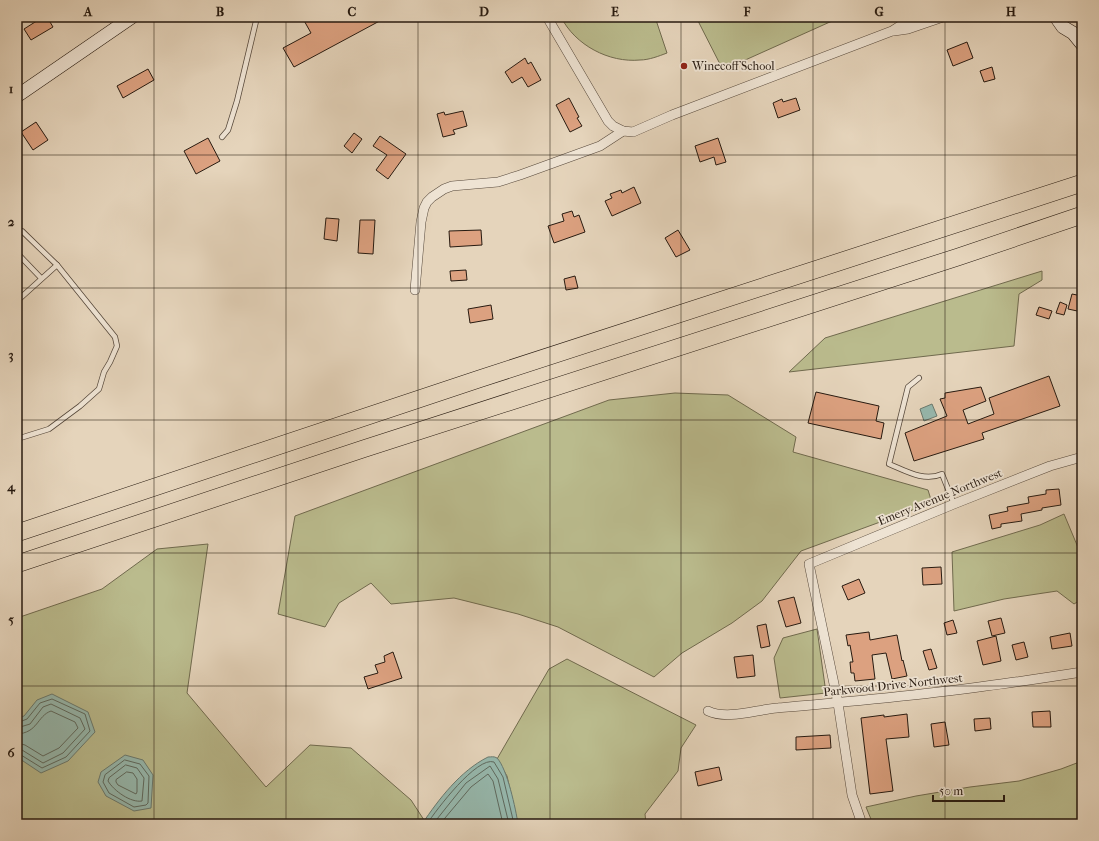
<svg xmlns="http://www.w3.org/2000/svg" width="1099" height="841" font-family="'IM FELL French Canon',serif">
	<rect width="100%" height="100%" fill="#e5d4bb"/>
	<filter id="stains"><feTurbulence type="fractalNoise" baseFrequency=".005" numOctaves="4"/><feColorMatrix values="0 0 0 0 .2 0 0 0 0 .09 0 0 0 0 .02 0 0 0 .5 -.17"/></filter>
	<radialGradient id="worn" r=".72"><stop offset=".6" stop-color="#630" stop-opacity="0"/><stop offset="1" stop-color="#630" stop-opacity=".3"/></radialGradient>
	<g fill="#babb8d" stroke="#706a4e">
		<path d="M561,17h94l12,36c-8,3 -18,7 -27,7 -31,3 -65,-15 -79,-43z"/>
		<path d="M696,17h145l-118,53z"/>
		<path d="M1042,271v9l-23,14 -5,52 -225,26 36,-34z"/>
		<path d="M675,393l53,2 68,42 -3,15 135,38 4,13 -131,48 -39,50 -30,22 -50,30 -28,24 -96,-50 -40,-13 -64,-16 -63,6 -20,-21 -32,20 -14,24 -47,-13 17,-98 314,-116z"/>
		<path d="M1064,514l18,43v42l-8,5 -17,-13 -53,8 -50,12 -2,-59 88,-27z"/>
		<path d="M208,544l-21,149 79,94 44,-42 41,3 60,52 13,20 -3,4h-404v-206l85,-29 55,-40z"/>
		<path d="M817,629l9,64 -46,5 -6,-40 9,-20z"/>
		<path d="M567,659l129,66 -15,23 -3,23 -33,43 1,10h-128l-11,-48 -10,-17 52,-90z"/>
		<path d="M1082,761v63h-209l-7,-17 50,-11 54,-9 49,-6 42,-12z"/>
	</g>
	<g fill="#96b8ad" stroke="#6a796e">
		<path d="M932,404l5,12 -13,5 -4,-12z"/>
		<path d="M52,694l36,18 7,20 -27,29 -27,12 -24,-16v-38l7,-3 13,-16z"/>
		<path d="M125,755l18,5 10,15 -2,33 -17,3 -28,-15 -8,-14 3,-10z"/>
		<path d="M488,757c3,0 6,-1 9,1 10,10 19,52 21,66h-96c17,-25 38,-53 66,-67z"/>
	</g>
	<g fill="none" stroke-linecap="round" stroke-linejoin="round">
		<g stroke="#5e695e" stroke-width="1">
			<path d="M17,723l10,-4 13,-16 12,-4 33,15 5,17 -24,26 -24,11 -21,-13 -4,-1"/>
			<path d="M17,728l13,-4 13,-17 8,-3 29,14 5,11 -22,24 -20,10 -21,-13 -5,-1"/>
			<path d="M17,734c21,-1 20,-18 34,-23l24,11 3,6 -19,20 -16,8 -18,-11 -8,-2"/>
			<path d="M125,760l15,4 9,12 -1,27 -2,2 -12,2 -25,-14 -6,-11 2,-7z"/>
			<path d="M126,765l11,3 7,10 -2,23c-11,2 -28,-10 -34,-20l1,-3z"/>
			<path d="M127,772l6,1 4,6v13l-1,2 -18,-9 -2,-3v-2z"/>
			<path d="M427,824c9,-14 50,-68 67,-62l9,15 11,47"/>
			<path d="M433,824l33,-41 24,-17 8,13 11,45"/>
			<path d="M440,824l31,-37 17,-13 5,7 10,43"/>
		</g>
	</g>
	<g fill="#dca180" stroke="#271a10">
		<path d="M43,17h4l6,10 -22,13 -7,-11z"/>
		<path d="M302,17h85l-93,50 -11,-19 28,-15z"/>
		<path d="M967,42l6,16 -20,8 -6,-16z"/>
		<path d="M525,58l3,6 3,-2 10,18 -13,7 -6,-10 -10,6 -7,-11z"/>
		<path d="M992,67l3,12 -11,3 -4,-11z"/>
		<path d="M148,69l6,11 -31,18 -6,-12z"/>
		<path d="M569,98l10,19 -2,1 5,8 -12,6 -14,-27z"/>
		<path d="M796,98l4,12 -22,8 -5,-15 9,-4 1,3z"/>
		<path d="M463,111l4,15 -14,4 2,4 -12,3 -6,-23 7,-2 1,3z"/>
		<path d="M36,122l12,18 -15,10 -12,-18z"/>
		<path d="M354,133l8,6 -10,14 -8,-7z"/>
		<path d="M380,136l26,18 -18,25 -12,-9 11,-15 -14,-9z"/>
		<path d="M208,138l12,23 -24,13 -12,-23z"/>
		<path d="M718,138l8,24 -10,3 -2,-8 -14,5 -5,-16z"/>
		<path d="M634,187l7,16 -29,13 -7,-15 7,-3 -2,-4 11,-4 1,3z"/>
		<path d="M572,211l2,6 5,-2 6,17 -31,11 -6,-17 16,-5 -2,-7z"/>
		<path d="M326,218l13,1 -2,22 -13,-2z"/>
		<path d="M360,220h15l-2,34 -15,-1z"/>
		<path d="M481,230l1,15 -32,2 -1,-16z"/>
		<path d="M678,230l12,20 -14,7 -11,-19z"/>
		<path d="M466,270l1,10 -16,1 -1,-10z"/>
		<path d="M575,276l3,12 -12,2 -2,-11z"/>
		<path d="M1072,294l10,2v16l-14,-3z"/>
		<path d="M1060,302l7,3 -3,10 -8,-2z"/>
		<path d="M491,305l2,14 -23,4 -2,-14z"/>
		<path d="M1039,307l13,4 -3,8 -13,-4z"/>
		<path d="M1049,376l11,30 -78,27 2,6 -70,22 -9,-28 42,-17 -7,-17 5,-1v-5l36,-6 5,14 -23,9 5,14 26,-10 -5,-16z"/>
		<path d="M816,392l63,14 -3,15 8,2 -3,16 -73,-16z"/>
		<path d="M1059,489l2,16 -19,3v2l-21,4 1,7 -21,3v3l-9,2 -3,-14 19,-4 -1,-4 22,-4 -1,-6 18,-3v-4z"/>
		<path d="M941,567l1,17 -19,1 -1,-17z"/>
		<path d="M859,579l6,14 -17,7 -6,-14z"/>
		<path d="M794,597l7,26 -15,4 -8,-26z"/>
		<path d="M1001,618l4,15 -13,3 -4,-15z"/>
		<path d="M953,620l4,13 -10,2 -3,-12z"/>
		<path d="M766,624l4,22 -9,2 -4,-22z"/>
		<path d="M869,632l1,8 27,-5 5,26 1,-1 4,16 -15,3 -6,-26 -14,2 3,24 -20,2 -1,-8h-3l-1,-11h3l-3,-17 -2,1 -2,-11z"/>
		<path d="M1070,633l2,13 -20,3 -2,-12z"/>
		<path d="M996,636l5,25 -18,4 -6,-24z"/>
		<path d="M1024,642l4,15 -12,3 -4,-15z"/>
		<path d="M931,649l6,19 -8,2 -6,-19z"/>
		<path d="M393,652l9,26 -34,11 -4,-12 14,-4 -3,-8 10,-3 -1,-6z"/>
		<path d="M753,655l2,21 -18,2 -3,-21z"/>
		<path d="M1050,711l1,16h-18l-1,-15z"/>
		<path d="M907,714l2,23 -23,2 7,52 -23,3 -9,-76 23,-3v2z"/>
		<path d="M990,718l1,11 -16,2 -1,-12z"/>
		<path d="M945,722l4,23 -15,2 -3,-23z"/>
		<path d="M830,735l1,13 -35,2v-13z"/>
		<path d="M719,767l3,13 -24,6 -3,-14z"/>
	</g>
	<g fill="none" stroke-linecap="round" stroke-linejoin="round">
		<g stroke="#56483b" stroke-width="6">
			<g id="lane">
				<path d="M222,137l6,-7 9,-29 20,-84"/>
				<path d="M17,231h5l35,34 -40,36"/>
				<path d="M17,253l24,25"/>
				<path d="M17,292l5,4"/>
				<path d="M919,378l-11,9 -19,77c17,7 35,18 53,10l12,30"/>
				<path d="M17,439l32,-10 31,-23 19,-17 5,-17 6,-10 7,-16 -2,-9 -58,-72"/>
			</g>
		</g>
		<g stroke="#56483b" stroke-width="10">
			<g id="street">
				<path d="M547,17l61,104 5,5 10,5 10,1 39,-17 220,-84 14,-9 13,-5"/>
				<path d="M894,31l14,-2 35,-12"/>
				<path d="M415,290l6,-68 3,-14 3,-6 5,-5 12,-8 8,-3 46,-4 22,-7 80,-29 23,-15"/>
				<path d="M708,711c19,9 47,-1 69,-3 69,-6 139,-12 209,-22 32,-4 64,-9 96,-14"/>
				<path d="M862,824l-10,-29 -14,-92 -29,-139 145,-60 96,-38 32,-9"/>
			</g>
		</g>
		<g stroke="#271a10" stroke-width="14">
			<g id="secondary">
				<path d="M1056,17l7,10 10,6 9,11"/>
				<path d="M17,96l115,-79"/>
			</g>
		</g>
		<g stroke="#271a10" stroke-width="18">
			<g id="highway">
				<path d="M17,533l462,-154 603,-196"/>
				<path d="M17,564l346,-115 595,-192 124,-42"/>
			</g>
		</g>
		<use href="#lane" stroke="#eee3d3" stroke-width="4.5"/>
		<use href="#street" stroke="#eee3d3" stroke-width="9"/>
		<use href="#secondary" stroke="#eee3d3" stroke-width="13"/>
		<use href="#highway" stroke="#e5d4bb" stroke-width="17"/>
	</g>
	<path fill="none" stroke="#271a10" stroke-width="1" stroke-opacity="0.55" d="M154,17v807M286,17v807M418,17v807M550,17v807M681,17v807M813,17v807M945,17v807M17,155h1065M17,288h1065M17,420h1065M17,553h1065M17,686h1065"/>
	<circle fill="#8f2418" stroke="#eee3d3" stroke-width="1.5" cx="684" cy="66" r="4"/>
	<g text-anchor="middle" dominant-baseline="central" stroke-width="3.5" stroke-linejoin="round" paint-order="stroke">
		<g font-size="12" fill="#271a10" stroke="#eee3d3" text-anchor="start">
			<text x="692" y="66">Winecoff School</text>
		</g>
		<g font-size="12" fill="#271a10" stroke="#eee3d3">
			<text transform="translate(940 497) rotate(-22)">Emery Avenue Northwest</text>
			<text transform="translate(893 685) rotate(-6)">Parkwood Drive Northwest</text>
		</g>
	</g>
	<rect width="1099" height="841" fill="none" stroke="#e5d4bb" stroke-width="44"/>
	<path d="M933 795v6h71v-6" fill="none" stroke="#271a10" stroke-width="2"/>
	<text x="939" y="795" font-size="12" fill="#271a10" stroke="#eee3d3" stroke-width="3" paint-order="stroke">50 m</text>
	<rect x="22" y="22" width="1055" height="797" fill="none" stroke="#271a10" stroke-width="1.5"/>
	<g font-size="13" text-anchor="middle" font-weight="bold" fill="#271a10">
		<text x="88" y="16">A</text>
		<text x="220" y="16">B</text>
		<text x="352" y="16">C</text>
		<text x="484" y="16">D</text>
		<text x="615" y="16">E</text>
		<text x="747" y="16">F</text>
		<text x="879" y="16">G</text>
		<text x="1011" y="16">H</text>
		<text x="11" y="93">1</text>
		<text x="11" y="226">2</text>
		<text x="11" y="359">3</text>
		<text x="11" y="491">4</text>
		<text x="11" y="624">5</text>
		<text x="11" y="757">6</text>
	</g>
	<rect width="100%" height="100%" filter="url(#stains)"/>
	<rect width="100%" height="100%" fill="url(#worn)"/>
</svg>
